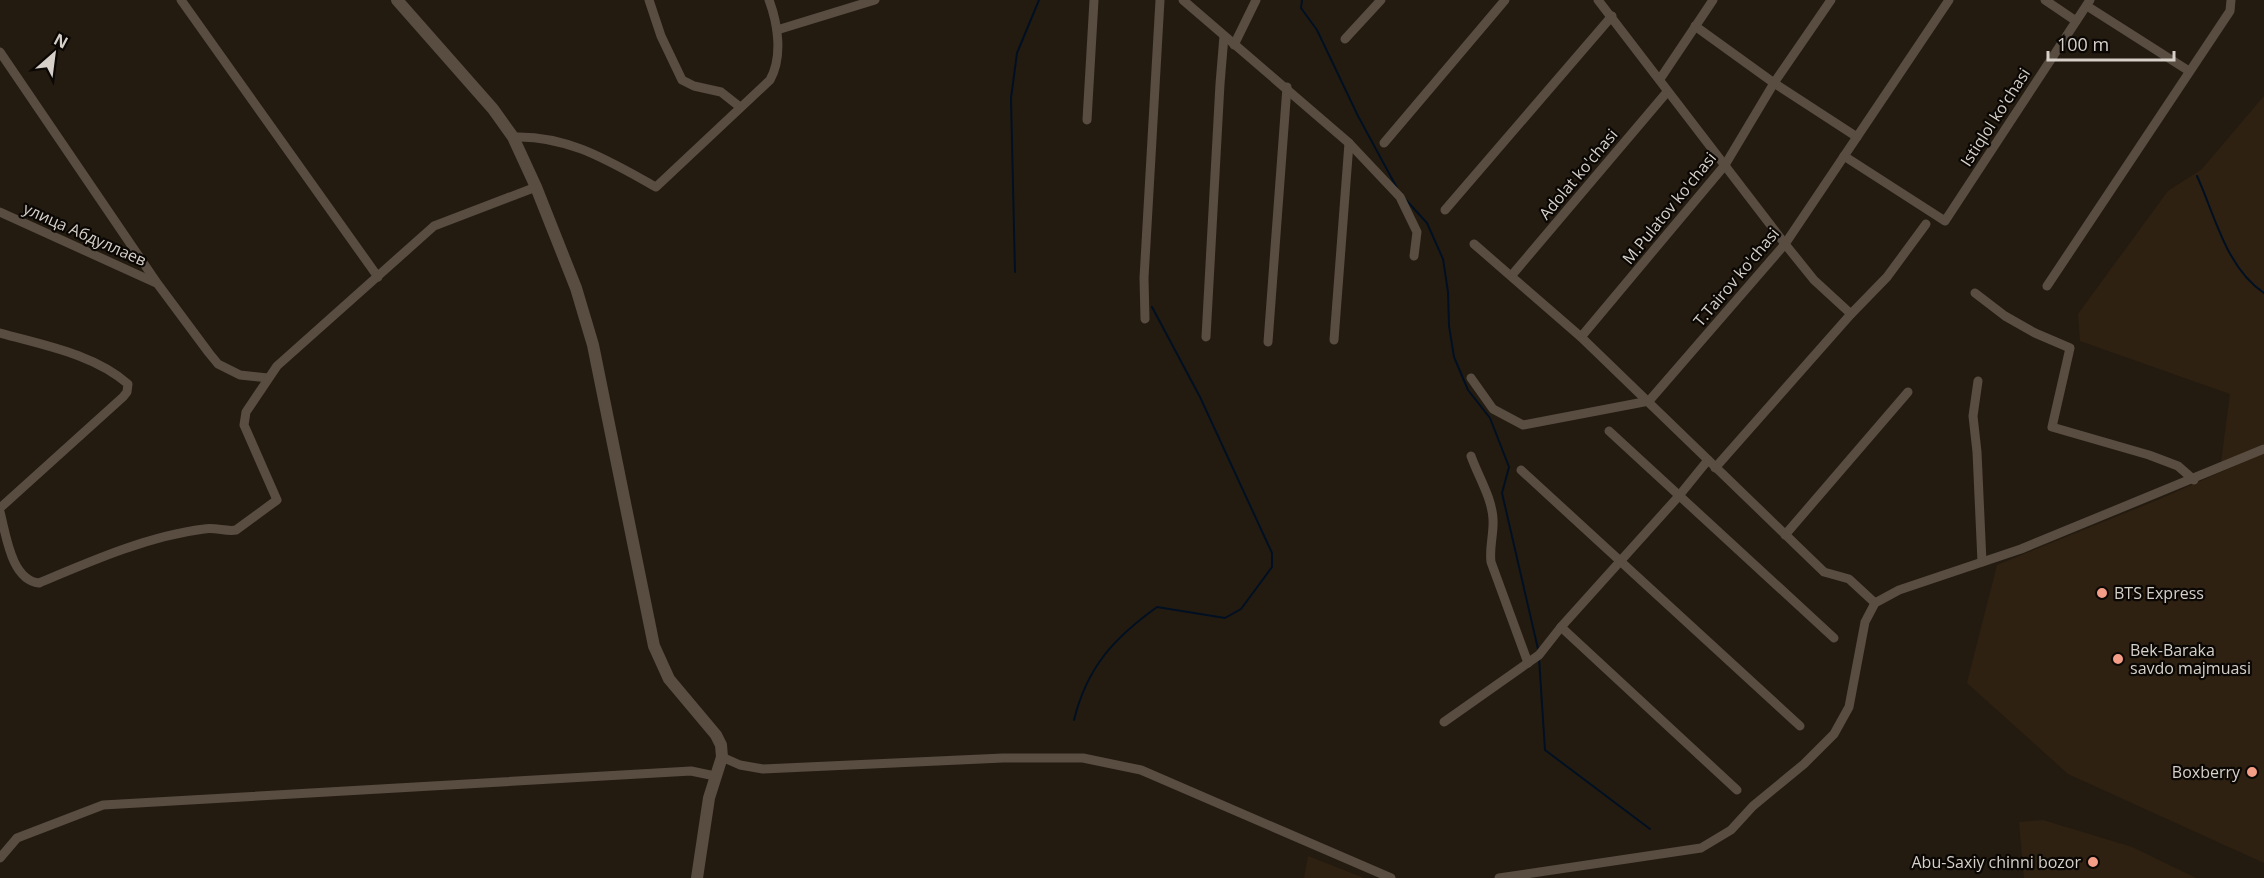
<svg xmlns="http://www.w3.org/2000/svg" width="2264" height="878" font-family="'Open Sans',sans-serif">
	<rect width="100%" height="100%" fill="#241b10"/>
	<g fill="#2f2111">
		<path d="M2264,96v348l-43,19 9,-69 -150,-53 -2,-27 90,-123 34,-22z"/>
		<path d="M2264,453v410l-196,-89 -101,-91 30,-118 163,-66z"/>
		<path d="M2043,820l89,27 64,31h-172l-5,-56z"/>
		<path d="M1308,856l56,22h-60z"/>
	</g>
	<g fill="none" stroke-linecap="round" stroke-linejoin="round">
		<g stroke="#001022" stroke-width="2">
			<path d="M1302,0l-1,8 16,22 41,86 39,72"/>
			<path d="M2197,176c18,39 29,92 67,117"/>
			<path d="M1406,200l21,23 16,36 5,33 1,34 5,31 14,33 22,28 19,49 -7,26 36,156"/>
			<path d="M1015,272l-4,-174 6,-45 22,-53"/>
			<path d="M1539,658l6,92 105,79"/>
			<path d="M1074,720c13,-53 40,-82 83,-113l68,11 16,-9 31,-42v-14l-72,-156 -48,-90"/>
		</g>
		<g stroke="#594d41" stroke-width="9">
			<path d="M181,0l197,277"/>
			<path d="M649,0l12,36 21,44 12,6 27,6 19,15"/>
			<path d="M1183,0l166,143 51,54 17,35 -3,24"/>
			<path d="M1598,0l187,244 29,36 37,34 -136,154"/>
			<path d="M2045,0l31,21"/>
			<path d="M2087,6l102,65"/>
			<path d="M1695,26l79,57 83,54"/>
			<path d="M777,30l98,-30"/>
			<path d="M1345,39l36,-39"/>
			<path d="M1234,45l22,-45"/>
			<path d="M0,52l157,231 52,70 9,11 22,11 28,3"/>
			<path d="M1660,79l53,-79"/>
			<path d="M1087,120l7,-120"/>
			<path d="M513,137c55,-2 96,24 143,50l114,-107c13,-23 8,-56 -1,-80"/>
			<path d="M1384,143l121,-143"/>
			<path d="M1844,156l101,65 145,-221"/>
			<path d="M1445,210l167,-194"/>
			<path d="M0,212l156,71"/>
			<path d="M1474,244l107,93 243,235 25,7 26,24"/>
			<path d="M1512,275l155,-183"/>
			<path d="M2047,286l183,-275 1,-11"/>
			<path d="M1975,293l30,23 30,17 35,15 -18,79 97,28 29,11 16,14"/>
			<path d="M1851,314l36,-37 39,-53"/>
			<path d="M1145,319l-1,-41 16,-278"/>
			<path d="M0,333c43,12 94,21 128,51l-1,8 -4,5 -123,111"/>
			<path d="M1206,337l14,-253 4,-48"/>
			<path d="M1581,337l144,-172 49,-82 57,-83"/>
			<path d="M1334,340l15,-197"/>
			<path d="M1268,342l19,-255"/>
			<path d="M1471,378l22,31 30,16 126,-24 136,-157 164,-244"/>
			<path d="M1978,381l-5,35 4,36 5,110"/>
			<path d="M1609,431l225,207"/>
			<path d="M1471,456c7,20 21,42 22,63 1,15 -4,28 -2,43l37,101"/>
			<path d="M1708,460l-30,37 -117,130 176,163"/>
			<path d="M1521,470l279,256"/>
			<path d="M0,512c6,22 11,68 39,71 52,-22 109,-47 165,-54 11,-2 23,3 32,1l41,-30 -33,-75 2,-13 31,-46 157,-140 102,-39"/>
			<path d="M1785,535l123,-143"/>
			<path d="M1444,722l95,-67 22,-28"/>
			<path d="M722,757l18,8 23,4 240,-11h80l58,12 250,108"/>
			<path d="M0,858l17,-20 86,-33 588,-34 24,5"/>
			<path d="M1499,878l202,-30 30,-18 22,-24 51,-42 30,-30 15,-27 16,-85 10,-19 24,-13 122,-41 243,-100"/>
		</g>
		<path stroke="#594d41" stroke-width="12" d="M397,0l96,109 20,28 23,50 40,101 17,57 61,301 15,33 47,56 5,10 1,12 -13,41 -12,80"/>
	</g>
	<g fill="#f49e88" stroke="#0a0704" stroke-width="2">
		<circle cx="2102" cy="593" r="6"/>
		<circle cx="2118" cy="659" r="6"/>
		<circle cx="2252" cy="772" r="6"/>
		<circle cx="2093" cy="862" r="6"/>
	</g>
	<g text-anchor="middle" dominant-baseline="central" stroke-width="4.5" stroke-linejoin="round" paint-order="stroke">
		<g font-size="16" fill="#d6d0c9" stroke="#0a0704">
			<text transform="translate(1995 117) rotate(-57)">Istiqlol ko'chasi</text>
			<text transform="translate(1578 174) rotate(-50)">Adolat ko'chasi</text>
			<text transform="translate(1669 208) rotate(-51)">M.Pulatov ko'chasi</text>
			<text transform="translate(85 234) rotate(24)">улица Абдуллаев</text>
			<text transform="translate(1736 277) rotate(-50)">T.Tairov ko'chasi</text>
		</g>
		<g font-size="16" fill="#d6d0c9" stroke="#0a0704" text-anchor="start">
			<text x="2114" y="593">BTS Express</text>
			<text x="2130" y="650">Bek-Baraka<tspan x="2130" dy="18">savdo majmuasi</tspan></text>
			<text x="2240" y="772" text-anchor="end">Boxberry</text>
			<text x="2081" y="862" text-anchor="end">Abu-Saxiy chinni bozor</text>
		</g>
	</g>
	<g transform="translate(54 54) rotate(28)" stroke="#0a0704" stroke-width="4.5" paint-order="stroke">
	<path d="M0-4.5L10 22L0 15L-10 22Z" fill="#d6d0c9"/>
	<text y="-9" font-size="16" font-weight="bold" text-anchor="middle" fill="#d6d0c9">N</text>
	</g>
	<path d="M2048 51v9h126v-9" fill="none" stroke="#d6d0c9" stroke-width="3"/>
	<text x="2057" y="51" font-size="18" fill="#d6d0c9" stroke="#0a0704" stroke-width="4.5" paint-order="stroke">100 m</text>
</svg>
